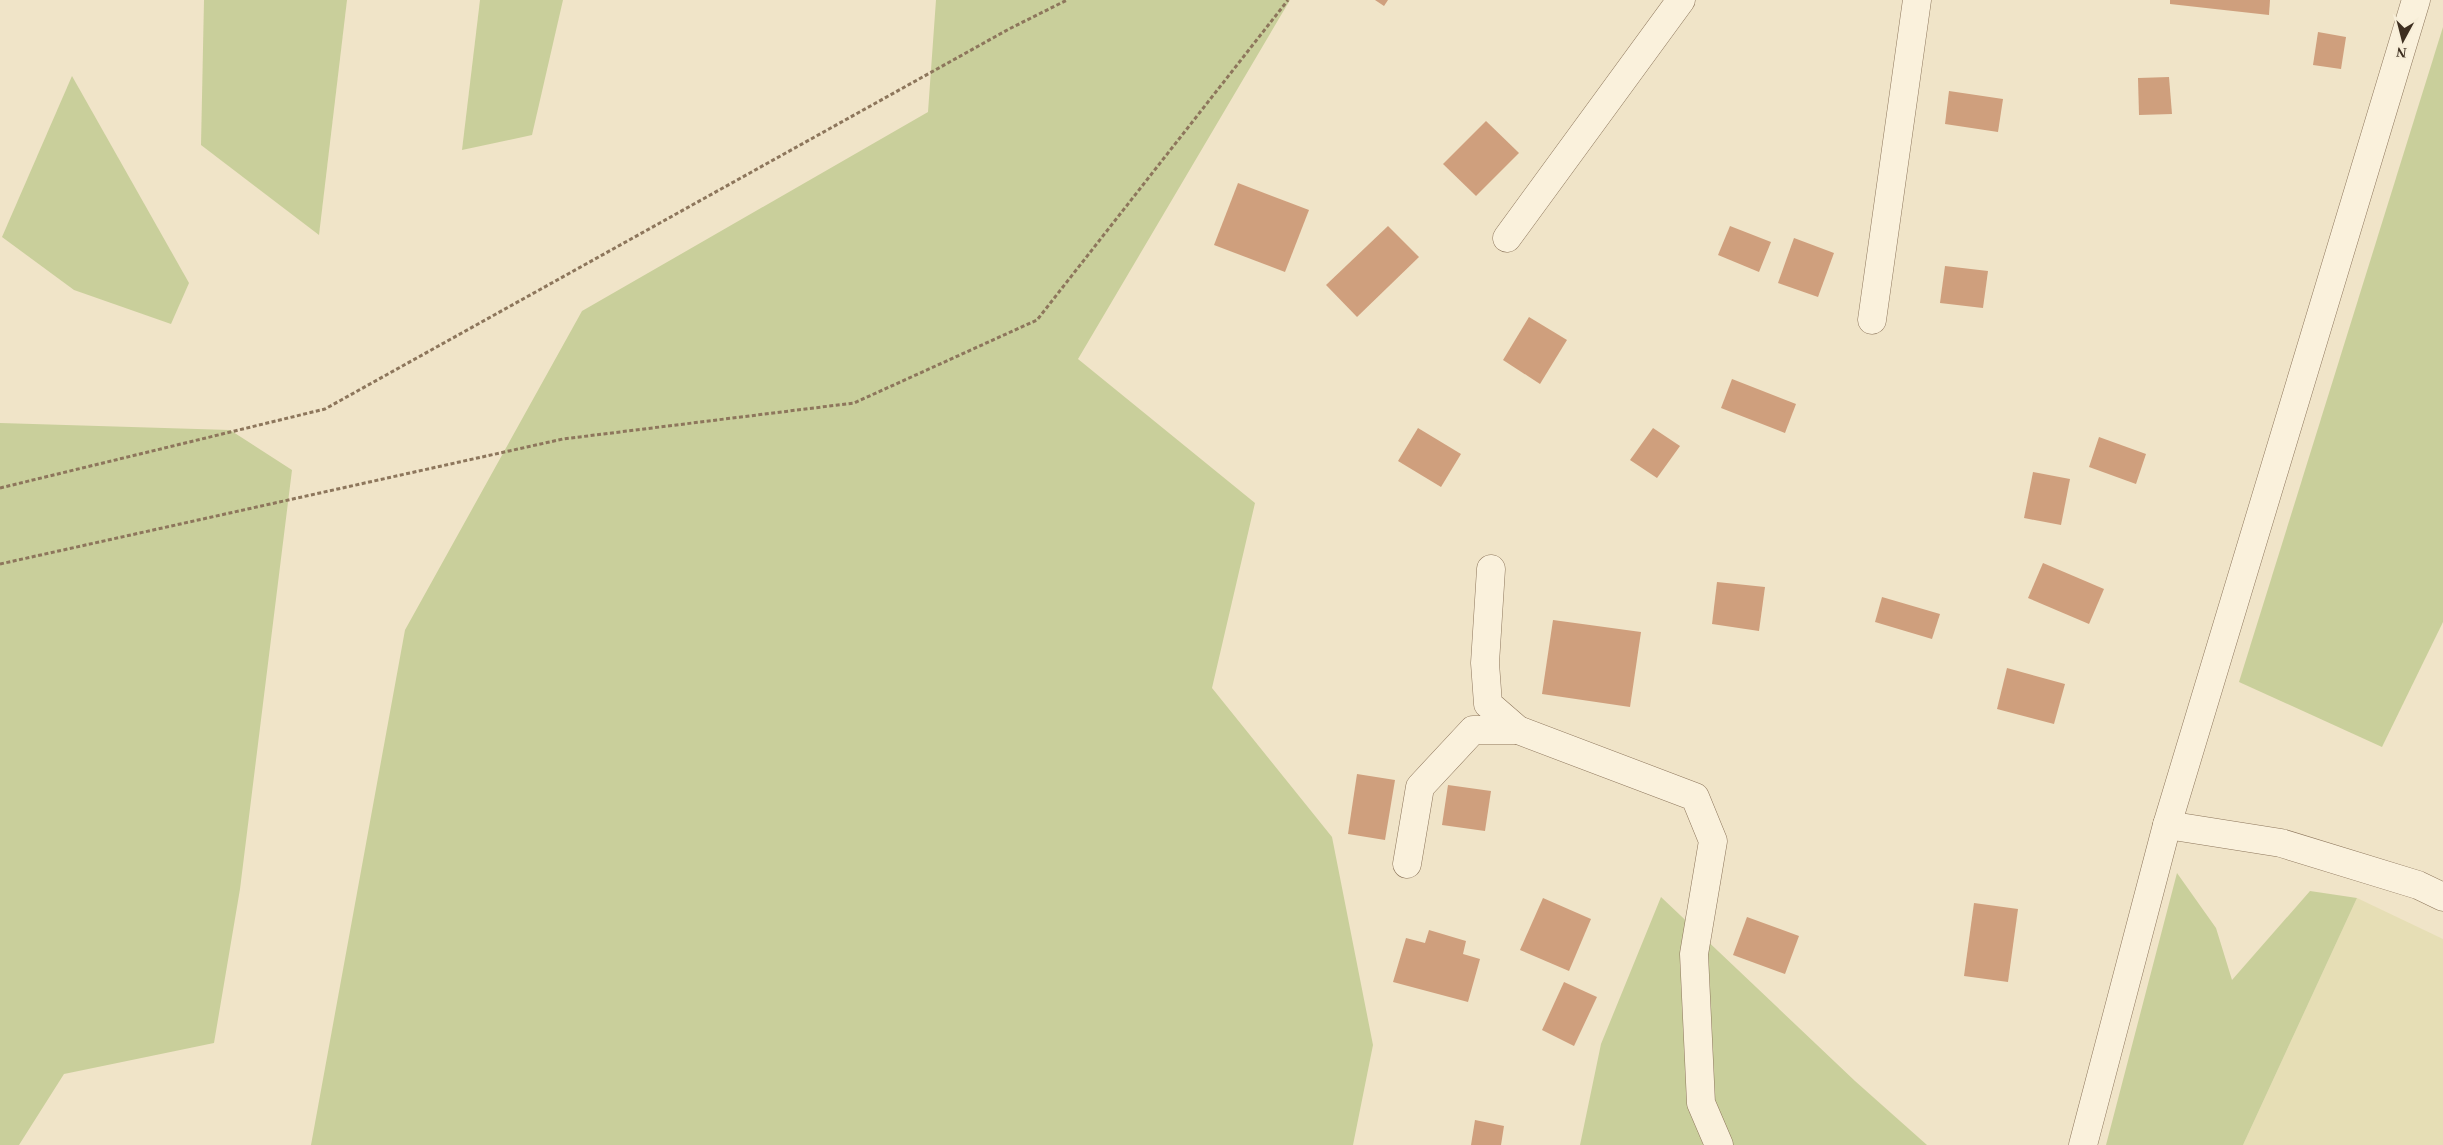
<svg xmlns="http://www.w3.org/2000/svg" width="2443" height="1145" font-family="Georgia,serif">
	<rect width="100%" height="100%" fill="#f0e4c8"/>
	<path fill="#e6deb5" d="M2357,898l86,41v206h-200z"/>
	<g fill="#c9cf9b">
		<path d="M204,0h143l-28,235 -118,-90z"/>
		<path d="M480,0h83l-31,135 -70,15z"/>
		<path d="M936,0h354l-212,359 177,144 -43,185 120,149 41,208 -20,100h-1042l94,-515 177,-319 346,-199z"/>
		<path d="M2443,27v595l-61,125 -143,-65z"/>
		<path d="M72,76l117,207 -18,41 -97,-34 -72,-53z"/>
		<path d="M0,423l230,7 62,40 -52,419 -26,154 -150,31 -45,71h-19z"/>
		<path d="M2177,873l39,55 16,52 78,-89 47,7 -114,247h-137z"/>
		<path d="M1661,897l194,184 72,64h-347l21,-101z"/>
	</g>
	<g fill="#cf9f7d">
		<path d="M1375,0h13l-4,6z"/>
		<path d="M2170,0h100l-1,15 -99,-11z"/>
		<path d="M2318,32l28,5 -5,32 -28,-4z"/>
		<path d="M2169,77l3,37 -33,1 -1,-37z"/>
		<path d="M1949,91l54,8 -5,33 -53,-8z"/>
		<path d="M1486,121l33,32 -43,43 -33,-32z"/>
		<path d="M1238,183l71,27 -24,62 -71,-27z"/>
		<path d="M1388,226l31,31 -62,60 -31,-32z"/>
		<path d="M1730,226l41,16 -12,30 -41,-17z"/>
		<path d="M1794,238l40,15 -16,44 -40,-14z"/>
		<path d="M1945,266l43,5 -5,37 -43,-5z"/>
		<path d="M1529,317l38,23 -27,44 -37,-24z"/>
		<path d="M1732,379l64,25 -11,29 -64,-25z"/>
		<path d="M1418,428l43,26 -20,33 -43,-26z"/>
		<path d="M1653,428l27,18 -23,32 -27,-18z"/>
		<path d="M2099,437l47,17 -10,30 -47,-17z"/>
		<path d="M2033,472l37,7 -9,46 -37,-7z"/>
		<path d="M2043,563l61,26 -15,35 -61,-26z"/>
		<path d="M1717,582l48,5 -6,44 -47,-7z"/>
		<path d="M1882,597l58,17 -8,25 -57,-17z"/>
		<path d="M1553,620l88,12 -11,75 -88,-13z"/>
		<path d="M2007,668l58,16 -11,40 -57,-15z"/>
		<path d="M1357,774l38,6 -10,60 -37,-6z"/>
		<path d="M1448,785l43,6 -6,40 -43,-6z"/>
		<path d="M1543,898l48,21 -22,52 -49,-21z"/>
		<path d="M1974,903l44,6 -10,73 -44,-6z"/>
		<path d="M1747,917l52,19 -14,38 -52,-19z"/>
		<path d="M1429,930l37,11 -3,13 17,5 -12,43 -75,-20 13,-44 19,5z"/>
		<path d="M1564,982l33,15 -23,49 -32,-16z"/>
		<path d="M1475,1120l29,6 -3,19h-30z"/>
	</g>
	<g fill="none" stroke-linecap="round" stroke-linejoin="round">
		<g stroke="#8d765c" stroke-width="29">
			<g id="minor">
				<path d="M1507,238l174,-238"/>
				<path d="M1872,320l45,-320"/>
				<path d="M1491,569l-6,94 3,41 30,26 177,67 18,44 -19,113 7,149 18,42"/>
				<path d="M2167,825l114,18 137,42 25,12"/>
				<path d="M1407,864l13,-77 53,-57h45"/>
				<path d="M2083,1145l84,-320 249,-825"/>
			</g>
		</g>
		<g stroke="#8d765c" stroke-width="3" stroke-dasharray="4 2.5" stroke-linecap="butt">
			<path d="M0,488l325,-79 684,-380 58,-29"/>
			<path d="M0,564l563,-125 291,-36 183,-83 251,-320"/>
		</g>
		<use href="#minor" stroke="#faf1dc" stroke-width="28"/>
	</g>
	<g transform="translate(2403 40) rotate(187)" stroke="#f7eed8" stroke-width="4" paint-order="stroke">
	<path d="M0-4L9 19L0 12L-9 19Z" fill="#3d2e20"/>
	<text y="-8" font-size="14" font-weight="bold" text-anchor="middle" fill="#3d2e20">N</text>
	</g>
</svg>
